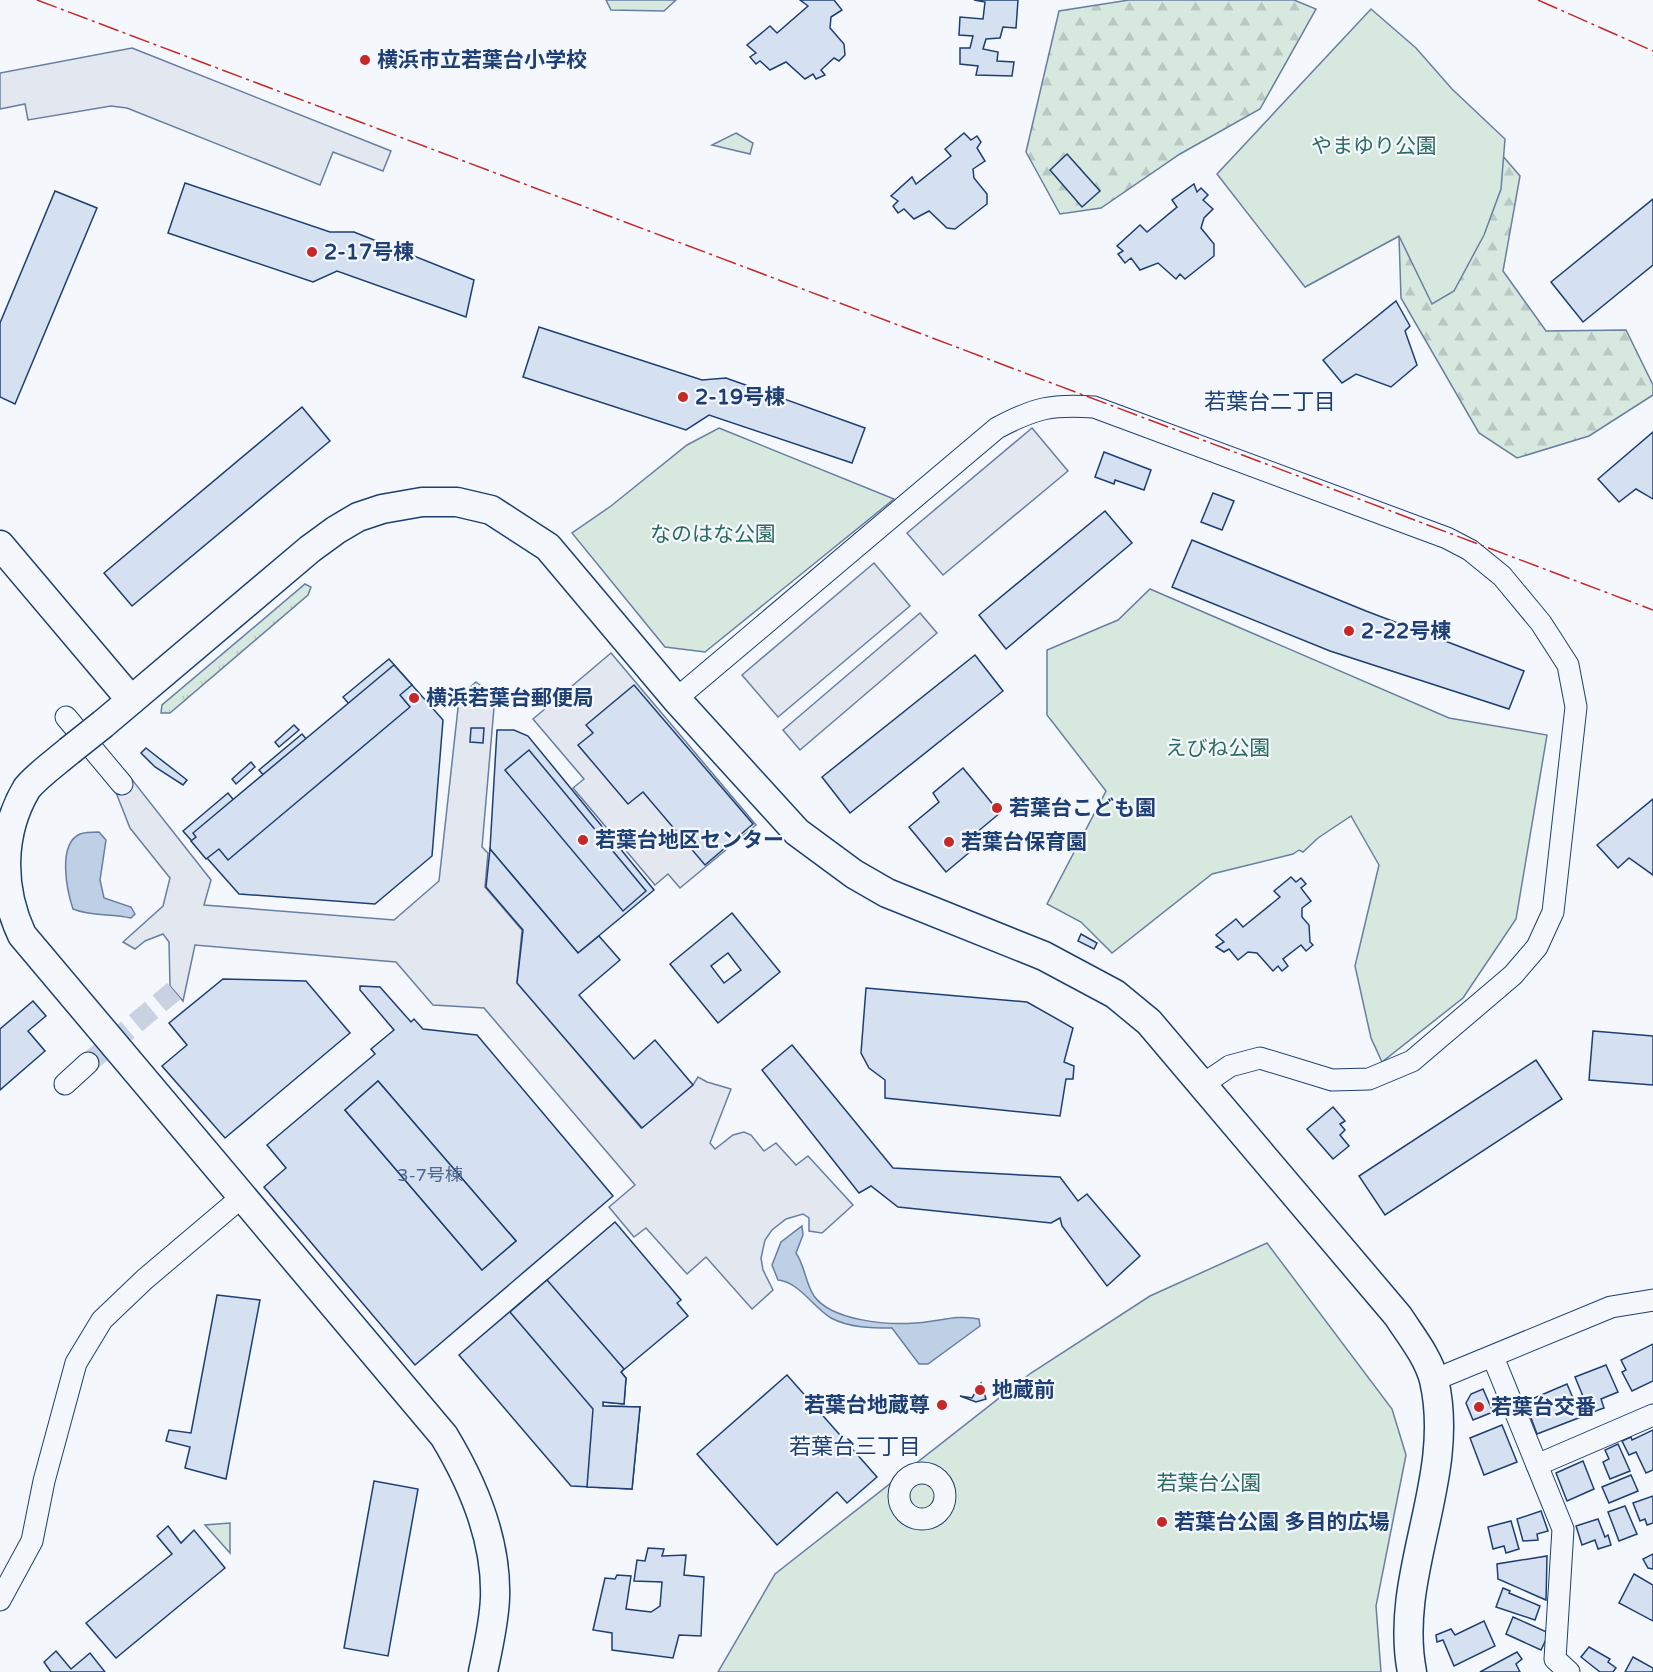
<svg xmlns="http://www.w3.org/2000/svg" width="1653" height="1672" font-family="'Varela Round','Noto Sans JP',sans-serif">
	<defs>
		<pattern id="grass-tufts" width="24" height="20" patternUnits="userSpaceOnUse" patternTransform="scale(1.5)"><rect width="24" height="20" fill="#d7e8df"/><path d="M3 7l-1-3M5 7V3M7 7l1-3M15 17l-1-3M17 17v-4M19 17l1-3" fill="none" stroke="#b8c8c3"/></pattern>
		<pattern id="forest-firs" width="22" height="20" patternUnits="userSpaceOnUse" patternTransform="scale(1.5)"><rect width="22" height="20" fill="#d7e8df"/><path d="M5 1l3.5 6h-7zM16 11l3.5 6h-7z" fill="#b8c8c3"/></pattern>
	</defs>
	<rect width="100%" height="100%" fill="#f4f7fb"/>
	<path fill="url(#grass-tufts)" stroke="#687fa3" stroke-width="1.5" d="M305,584l6,3 -3,8 -138,118h-9l1,-8z"/>
	<g fill="url(#forest-firs)" stroke="#687fa3" stroke-width="1.5">
		<path d="M1129,0h165l22,9 -56,100 -80,45 -79,54 -41,6 -34,-62 33,-141z"/>
		<path d="M1465,112l55,64 -17,95 43,60 80,-1 27,55v10l-64,41 -72,22 -38,-25 -78,-135 -2,-62 -94,51 92,-133z"/>
	</g>
	<g fill="#d7e8df" stroke="#687fa3" stroke-width="1.5">
		<path d="M606,0h70l-12,11 -53,-1z"/>
		<path d="M1371,9l45,39 36,41 53,50 -4,50 -17,46 -30,56 -22,13 -33,-68 -94,51 -88,-113z"/>
		<path d="M736,133l17,10 -3,11 -38,-9z"/>
		<path d="M719,428l175,71 -189,153 -40,-5 -93,-114 39,-27 76,-61z"/>
		<path d="M1150,589l299,129 98,17 -31,184 -53,79 -81,64 -11,-24 -16,-72 24,-101 -28,-49 -33,22 -15,14 -4,-2 -6,4 -81,20 -100,79 -31,-31 -34,-18 59,-113 -59,-76v-65l71,-30z"/>
		<path d="M1267,1243l125,166 14,46 -30,151 5,66h-663l57,-98 256,-201 119,-77z"/>
		<path d="M230,1523v30l-25,-28z"/>
	</g>
	<g fill="#e3e8f0" stroke="#687fa3" stroke-width="1.5">
		<path d="M132,48l259,103 -8,20 -50,-19 -13,33 -193,-77 -16,-2 -83,14 -3,-16 -25,5v-36z"/>
		<path d="M1032,428l36,43 -125,104 -36,-42z"/>
		<path d="M874,563l36,43 -132,111 -36,-42z"/>
		<path d="M920,613l17,20 -137,117 -17,-20z"/>
		<path d="M611,653l145,172 -76,63 -12,-14 -13,11 -82,-97 11,-9 -51,-60z"/>
		<path d="M476,682l19,14 -13,151 6,6 -3,34 37,43 -5,52 124,146 52,-43 5,-8 9,5 24,7 -21,54 5,6 18,-14 11,-3 7,3 13,16 12,-8 20,22 12,-9 45,49 -31,28 -13,-2v-13l-6,-4 -17,5 -14,11 -7,10 -4,18 2,12 10,20 -21,19 -46,-52 -19,17 -41,-46 -12,9 -25,-30 26,-22 -151,-177 -51,-3 -37,-43 -201,-17 -12,56 -13,-15 -1,-44 -6,-8 -18,7 -10,8 -12,-7 40,-36 7,-28 -40,-50 -15,-38 15,-13 81,103 -7,25 190,15 45,-39 19,-173 -5,-6z"/>
	</g>
	<g fill="#bed0e5" stroke="#687fa3" stroke-width="1.5">
		<path d="M99,832l7,8 -6,40 4,18 27,9 4,7 -4,4c-20,-5 -39,-1 -58,-9 -6,-18 -16,-65 7,-75 5,-2 13,-2 19,-2z"/>
		<path d="M802,1226l1,9 -7,18c9,13 9,29 18,43 18,25 73,29 101,27 22,-1 42,-9 64,-4l1,7 -52,38h-9l-27,-36c-21,0 -42,0 -61,-10 -18,-11 -32,-36 -53,-38l-6,-15 9,-23z"/>
	</g>
	<g fill="#d5e0f0" stroke="#1d3f73" stroke-width="1.5" fill-rule="evenodd">
		<path d="M800,0h34l8,10 -11,7 -1,11 14,16 1,11 -6,6 -5,-3 -13,12 4,5 -9,4 -3,-5 -8,5 -19,-17 -16,8 -10,-9 -4,3 -6,-7 6,-4 -9,-8 23,-19 7,7 31,-27z"/>
		<path d="M974,0h44l-2,28 -13,-1 -3,11 -14,1 -3,10 15,3 -1,9 17,1 -2,14 -36,-1 2,-9 -18,-2v-16h10l3,-12 -14,-1 1,-18 23,2 2,-17z"/>
		<path d="M964,133l7,7 6,-4 4,6 -4,6 8,13 -12,8 1,9 13,16v10l-32,25 -8,-1 -18,-17 -15,8 -10,-10 -6,4 -5,-7 5,-5 -7,-5 21,-19 4,7 35,-28 -6,-7z"/>
		<path d="M1067,154l33,37 -18,16 -32,-37z"/>
		<path d="M185,183l145,49h24l120,48 -8,37 -129,-46 -24,11 -145,-49z"/>
		<path d="M1194,184l3,8 4,-4 7,7 -5,5 10,9 -9,9 -3,10 13,16v12l-29,23 -5,-5 -4,5 -18,-16 -18,7 -9,-12 -6,5 -7,-9 5,-3 -6,-5 23,-21 7,7 30,-25 -5,-7z"/>
		<path d="M55,191l42,17 -82,196 -15,-7v-74z"/>
		<path d="M1653,199v66l-70,57 -32,-40z"/>
		<path d="M1396,301l14,25 -5,5 12,34 -26,22 -35,-13 -14,9 -19,-23z"/>
		<path d="M539,327l163,53 24,-2 139,50 -13,35 -143,-48 -23,15 -163,-53z"/>
		<path d="M302,407l28,34 -198,165 -28,-33z"/>
		<path d="M1653,432v67l-17,-10 -17,13 -21,-23z"/>
		<path d="M1104,452l47,18 -7,20 -29,-10 -1,4 -19,-7z"/>
		<path d="M1213,493l21,8 -12,29 -21,-8z"/>
		<path d="M1105,511l27,32 -126,106 -27,-34z"/>
		<path d="M1192,540l174,71 158,60 -15,38 -179,-58 -158,-64z"/>
		<path d="M975,655l28,36 -153,122 -28,-36z"/>
		<path d="M389,659l54,61 -11,136 -57,48 -136,-10 -56,-63 45,-38 8,10 30,-25 -7,-8 43,-36 6,7 42,-36 -7,-8z"/>
		<path d="M394,665l18,20 -12,10 10,12 -182,153 -9,-11 -13,10 -15,-18 5,-4 -3,-4z"/>
		<path d="M634,685l119,139 -48,41 -62,-73 -15,12 -50,-59 15,-12 -7,-8z"/>
		<path d="M294,725l5,5 -20,17 -4,-5z"/>
		<path d="M471,728h13l-1,15 -13,-1z"/>
		<path d="M497,730h17l14,6 126,154 -76,63 -88,-104z"/>
		<path d="M146,748l41,32 -4,5 -28,-18 -14,-14z"/>
		<path d="M529,750l117,141 -23,20 -118,-141z"/>
		<path d="M251,762l4,5 -19,17 -4,-5z"/>
		<path d="M963,768l37,45 -24,20 7,8 -37,31 -37,-45 30,-25 -6,-9z"/>
		<path d="M1653,799v76l-24,-17 -11,10 -21,-23z"/>
		<path d="M490,849l88,104 21,-17 21,24 -41,35 55,64 21,-19 38,45 -51,43 -125,-145 6,-53 -37,-43z"/>
		<path d="M1291,877l5,5 5,-4 5,6 -5,4 10,13 -9,7v9l7,8 1,17 3,3 -7,6 -5,-6 -18,14 5,7 -6,5 -4,-5 -5,5 -16,-18 -9,-1 -10,8 -9,-11 -5,3 -8,-5 8,-5 -8,-7 20,-16 7,8 37,-30 -6,-6z"/>
		<path d="M732,913l48,59 -62,51 -48,-59zM728,953l13,17 -17,13 -13,-17z"/>
		<path d="M1081,934l16,9 -3,6 -16,-8z"/>
		<path d="M223,979l83,2 44,52 -125,105 -63,-72 25,-21 -18,-22z"/>
		<path d="M360,986l20,1 31,35 3,-3 9,10 54,6 136,161 -198,169 -151,-178 22,-19 -19,-23 108,-91 -4,-5 23,-19 -34,-40zM378,1081l138,160 -34,29 -137,-160z"/>
		<path d="M866,988l161,14 46,26 -9,34 10,4 -1,13h-7l-6,37 -175,-18v-18l-16,-12 -8,-15z"/>
		<path d="M33,1001l13,15 -18,15 17,20 -45,39v-61z"/>
		<path d="M1593,1031l60,5v49l-64,-5z"/>
		<path d="M792,1045l101,123 167,9 18,24 9,-7 53,62 -33,30 -45,-60 -2,-8 -9,5 -153,-16 -27,-21 -12,7 -97,-123z"/>
		<path d="M1536,1060l26,39 -177,116 -26,-39z"/>
		<path d="M378,1081l138,160 -34,29 -137,-160z"/>
		<path d="M1333,1107l12,14 -5,3 5,6 -5,5 9,11 -16,13 -26,-30z"/>
		<path d="M615,1222l66,78 -4,3 11,13 -67,56 5,6 -2,26 -21,-2v4l37,1 -8,82 -61,-3 -112,-131z"/>
		<path d="M547,1280l77,89 -3,3 5,6 -2,26 -21,-2v4l37,1 -8,82 -45,-2 6,-78 -83,-97z"/>
		<path d="M217,1295l43,5 -34,179 -41,-11 5,-21 -24,-6 3,-11 22,3z"/>
		<path d="M1653,1344v37l-21,10 -10,-19 4,-2 -5,-10z"/>
		<path d="M1606,1365l12,27 -17,7 3,9 -14,5 -15,-36z"/>
		<path d="M787,1375l90,102 -30,26 -10,-11 -60,53 -80,-91z"/>
		<path d="M981,1383l5,16 -10,3 -16,-6 12,2z"/>
		<path d="M1567,1384l14,33 -44,17 -12,-32z"/>
		<path d="M1483,1389l10,23 -20,8 -7,-17 5,-9z"/>
		<path d="M1502,1425l15,37 -33,13 -14,-37z"/>
		<path d="M1653,1430v40l-7,3 -10,-21 -7,3 -7,-14 9,-4 1,3z"/>
		<path d="M1618,1444l12,27 -20,8 -7,-17 6,-3 -4,-9z"/>
		<path d="M1583,1461l11,28 -27,12 -11,-28z"/>
		<path d="M1631,1475l7,16 -29,12 -7,-16z"/>
		<path d="M374,1481l44,8 -30,167 -44,-8z"/>
		<path d="M1653,1496v27l-6,2 -2,-6 -5,2 -7,-18z"/>
		<path d="M1625,1506l12,28 -18,7 -11,-29z"/>
		<path d="M1541,1511l7,20 -11,3 1,6 -15,1 -6,-22z"/>
		<path d="M1598,1519l7,18 3,-2 3,10 -13,4 -3,-9 -13,5 -6,-19z"/>
		<path d="M1511,1521l8,28 -13,4 -2,-7 -11,3 -5,-22z"/>
		<path d="M168,1526l13,17 13,-13 31,38 -109,90 -30,-35 86,-69 -15,-18z"/>
		<path d="M648,1548l16,1 -2,7 24,-1 -2,20 20,2 -3,59 -22,-1 -6,23 -61,-8v-17l-19,-3 12,-52 10,1 2,-4 14,1 -5,33 25,3 9,-6 2,-24 -28,-1 3,-21 8,1z"/>
		<path d="M1653,1554v15l-5,-1 -5,-9z"/>
		<path d="M1547,1556l-1,44 -48,-21 -1,-15z"/>
		<path d="M1634,1574l19,11v36l-34,-18z"/>
		<path d="M1503,1588l7,3 -1,2 31,13 -5,14 -39,-13z"/>
		<path d="M1513,1617l36,16 -8,17 -35,-16z"/>
		<path d="M1484,1621l11,25 -41,20 -11,-26 -6,2 -1,-7 15,-6 4,6z"/>
		<path d="M1589,1647l21,12 -2,3 8,6 -3,4h-13l-19,-15z"/>
		<path d="M56,1651l15,18 19,-16 15,19h-54l-7,-10z"/>
		<path d="M1517,1652l5,7 -6,5 4,8h-40z"/>
		<path d="M1633,1657l20,11v4h-28z"/>
	</g>
	<g fill="none" stroke-linecap="round" stroke-linejoin="round">
		<path stroke="#c9d2e0" stroke-width="21" stroke-dasharray="21 10" stroke-linecap="butt" d="M88,1063l86,-72"/>
		<g stroke="#1d3f73" stroke-width="23">
			<g id="street">
				<path d="M676,699l321,-271c38,-20 54,-24 97,-21l353,131 23,12 32,26 39,47 27,42 8,42 -23,205 -16,35 -24,28 -101,86 -43,18 -37,1 -72,-22 -30,8 -28,19"/>
				<path d="M66,717l56,67"/>
				<path d="M65,1084l23,-21"/>
				<path d="M1493,1357l70,172 -8,130 14,13"/>
				<path d="M1434,1380l177,-73 42,-7"/>
				<path d="M1537,1465l116,-50"/>
				<circle cx="922" cy="1496" r="23"/>
				<path d="M0,1600l32,-59 12,-60 32,-118 26,-43 43,-41 98,-83"/>
			</g>
		</g>
		<g stroke="#1d3f73" stroke-width="31">
			<g id="secondary">
				<path d="M0,545l131,155"/>
				<path d="M103,724l207,-175 26,-19 22,-13 24,-8 40,-7h35l34,8 57,37 128,152 121,133 57,42 33,19 157,63 71,38 34,28 249,294c13,20 30,41 36,64 23,99 -41,194 -22,292"/>
				<path d="M69,751c-14,12 -30,23 -42,37 -27,45 -27,100 -5,147l422,501c29,48 53,105 51,162 -1,25 -7,50 -12,74"/>
			</g>
		</g>
		<use href="#street" stroke="#f4f7fb" stroke-width="21"/>
		<use href="#secondary" stroke="#f4f7fb" stroke-width="28"/>
		<g stroke="#1d3f73" stroke-width="31" stroke-linecap="butt">
			<path id="secondary-bridge" d="M69,751l34,-27"/>
		</g>
		<use href="#secondary-bridge" stroke="#f4f7fb" stroke-width="28"/>
		<g stroke="#c62828" stroke-width="1.5" stroke-dasharray="21 4.5 3 4.5" stroke-linecap="butt">
			<path d="M37,0l1616,610"/>
			<path d="M1538,0l115,51"/>
		</g>
	</g>
	<g fill="#c62828" stroke="#f4f7fb" stroke-width="2">
		<circle cx="365" cy="60" r="6"/>
		<circle cx="312" cy="252" r="6"/>
		<circle cx="683" cy="397" r="6"/>
		<circle cx="1349" cy="631" r="6"/>
		<circle cx="414" cy="698" r="6"/>
		<circle cx="997" cy="808" r="6"/>
		<circle cx="583" cy="840" r="6"/>
		<circle cx="949" cy="842" r="6"/>
		<circle cx="980" cy="1390" r="6"/>
		<circle cx="942" cy="1405" r="6"/>
		<circle cx="1479" cy="1407" r="6"/>
		<circle cx="1162" cy="1522" r="6"/>
	</g>
	<g text-anchor="middle" dominant-baseline="central" stroke-width="4.5" stroke-linejoin="round" paint-order="stroke">
		<g font-size="18" fill="#4b6792">
			<text x="430" y="1175">3-7号棟</text>
		</g>
		<g font-size="21" font-weight="bold" fill="#1d3f73" stroke="#f4f7fb" text-anchor="start">
			<text x="377" y="60">横浜市立若葉台小学校</text>
			<text x="324" y="252">2-17号棟</text>
			<text x="695" y="397">2-19号棟</text>
			<text x="1361" y="631">2-22号棟</text>
			<text x="426" y="698">横浜若葉台郵便局</text>
			<text x="1009" y="808">若葉台こども園</text>
			<text x="595" y="840">若葉台地区センター</text>
			<text x="961" y="842">若葉台保育園</text>
			<text x="992" y="1390">地蔵前</text>
			<text x="930" y="1405" text-anchor="end">若葉台地蔵尊</text>
			<text x="1491" y="1407">若葉台交番</text>
			<text x="1174" y="1522">若葉台公園 多目的広場</text>
		</g>
		<g font-size="21" fill="#2c6c60" stroke="#f4f7fb">
			<text x="1374" y="146">やまゆり公園</text>
			<text x="713" y="534">なのはな公園</text>
			<text x="1218" y="748">えびね公園</text>
			<text x="1209" y="1483">若葉台公園</text>
		</g>
		<g font-size="22" fill="#1d3f73" stroke="#f4f7fb">
			<text x="1270" y="402">若葉台二丁目</text>
			<text x="855" y="1447">若葉台三丁目</text>
		</g>
	</g>
</svg>
